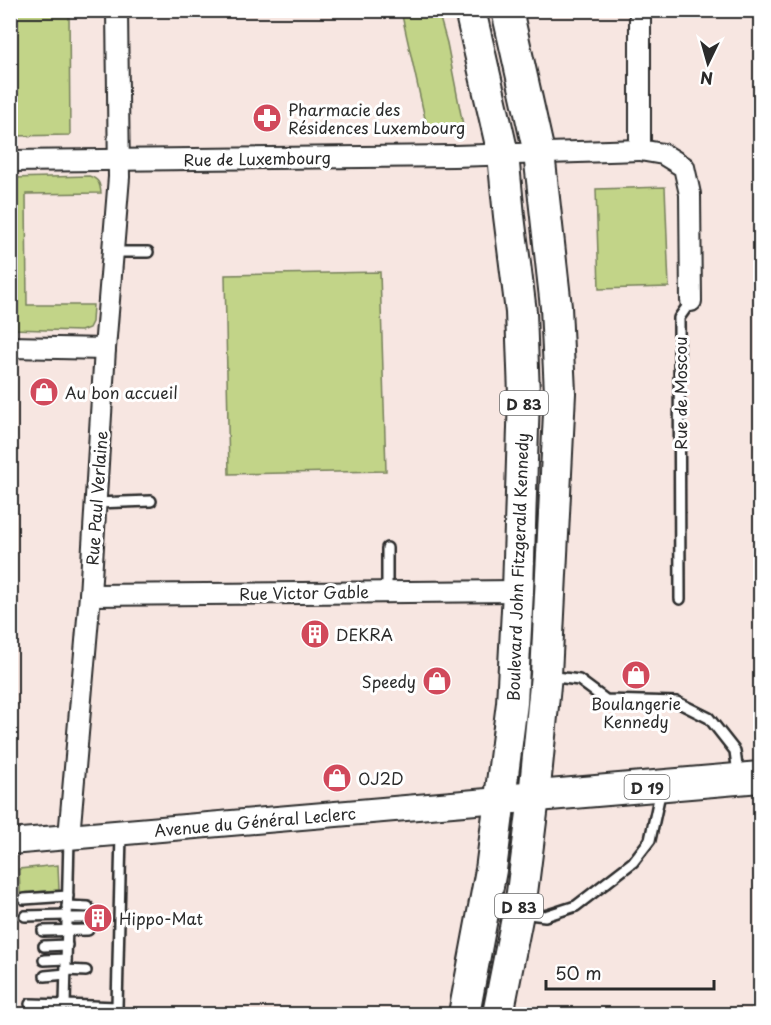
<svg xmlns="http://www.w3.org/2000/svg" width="771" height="1025" font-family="'Playpen Sans',sans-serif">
	<rect width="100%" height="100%" fill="#f7e6e1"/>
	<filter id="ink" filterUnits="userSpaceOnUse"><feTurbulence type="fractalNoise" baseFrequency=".0167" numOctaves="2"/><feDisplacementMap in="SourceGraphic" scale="12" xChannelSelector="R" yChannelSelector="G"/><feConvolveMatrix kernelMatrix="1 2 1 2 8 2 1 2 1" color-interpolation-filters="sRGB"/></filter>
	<g filter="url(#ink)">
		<g fill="#c2d488" stroke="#76805a" stroke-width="1.5">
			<path d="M10,11h59l1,124 -59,1z"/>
			<path d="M401,11h37l9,32 17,87 -36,2z"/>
			<path d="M89,176c10,3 11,8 12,17l-75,1 1,111h66l-1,17 -3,6 -8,3 -70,-2v-151z"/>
			<path d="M665,187l4,100 -70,2 -3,-100z"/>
			<path d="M380,272l6,199 -157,3 -4,-199z"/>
			<path d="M58,865l1,25 -39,3 -1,-24z"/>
		</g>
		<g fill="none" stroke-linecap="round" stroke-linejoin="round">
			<g stroke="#2b2b2b" stroke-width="14">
				<g id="service">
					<path d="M113,252h35"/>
					<path d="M95,503l56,-2"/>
					<path d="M387,548v43"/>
					<path d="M680,599l-1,-281 12,-17"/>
					<path d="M549,676l30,4 27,20 71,2 32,16 26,33 3,23"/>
					<path d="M24,899l44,-3"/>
					<path d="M67,906l21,1"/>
					<path d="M521,913l24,3 31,-10 57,-44 17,-22 11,-51"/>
					<path d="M25,916l42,-1"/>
					<path d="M67,918h21"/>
					<path d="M43,931l45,-1"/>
					<path d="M44,946l23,-1"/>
					<path d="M44,960l22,-1"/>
					<path d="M66,970l20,1"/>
					<path d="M45,976l21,-2"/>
					<path d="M30,1004l35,1 4,-167"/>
					<path d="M65,1005l52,2 4,-174"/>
				</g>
			</g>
			<g stroke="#2b2b2b" stroke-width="24">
				<g id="minor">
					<path d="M640,10v140l23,4 21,13 6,27 1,107"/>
					<path d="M10,161l444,-5 186,-6"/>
					<path d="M10,347l95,2"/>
					<path d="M90,595l428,-4"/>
					<path d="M69,837l21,-242 15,-246 14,-172 -2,-167"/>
				</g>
			</g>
			<g stroke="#2b2b2b" stroke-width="28">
				<path id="tertiary" d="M10,842l489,-42"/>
			</g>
			<g stroke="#2b2b2b" stroke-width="34">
				<g id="primary">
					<path d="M514,798l246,-21"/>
					<path d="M464,1014l27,-144 21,-167 6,-112 6,-196 -3,-83 -12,-96 -6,-62 -33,-144"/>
					<path d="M498,1014l24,-121 12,-96 12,-122 14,-282 -4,-86 -17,-154 -32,-143"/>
				</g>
			</g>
			<use href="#service" stroke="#fff" stroke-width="9"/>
			<use href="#minor" stroke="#fff" stroke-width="20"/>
			<use href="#tertiary" stroke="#fff" stroke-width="24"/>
			<use href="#primary" stroke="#fff" stroke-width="30"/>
		</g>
	</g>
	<defs>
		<g id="pharmacy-disc" transform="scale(1.5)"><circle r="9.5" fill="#d1495b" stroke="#fff"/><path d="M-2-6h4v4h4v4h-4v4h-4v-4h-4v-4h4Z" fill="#fff"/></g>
		<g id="shop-disc" transform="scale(1.5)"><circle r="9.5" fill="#d1495b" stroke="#fff"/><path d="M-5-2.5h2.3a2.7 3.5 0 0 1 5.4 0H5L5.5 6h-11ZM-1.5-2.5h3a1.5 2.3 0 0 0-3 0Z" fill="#fff"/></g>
		<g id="building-disc" transform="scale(1.5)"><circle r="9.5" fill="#d1495b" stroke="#fff"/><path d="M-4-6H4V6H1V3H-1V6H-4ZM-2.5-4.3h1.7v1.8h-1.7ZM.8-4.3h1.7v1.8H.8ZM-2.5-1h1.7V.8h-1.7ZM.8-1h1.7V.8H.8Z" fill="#fff"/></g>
	</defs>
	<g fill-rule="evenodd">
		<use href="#pharmacy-disc" x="267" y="118"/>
		<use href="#shop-disc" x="44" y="392"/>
		<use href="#building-disc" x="315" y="634"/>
		<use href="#shop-disc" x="636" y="675"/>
		<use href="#shop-disc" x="437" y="681"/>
		<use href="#shop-disc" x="337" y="778"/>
		<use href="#building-disc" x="98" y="918"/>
	</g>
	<g text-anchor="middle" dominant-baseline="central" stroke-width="6" stroke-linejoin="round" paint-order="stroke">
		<g fill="#fff" stroke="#6b6b6b" stroke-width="1.5">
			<rect x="500" y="391" width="48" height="24" rx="4.5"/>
			<rect x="624.5" y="775" width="45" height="24" rx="4.5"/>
			<rect x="495" y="894" width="48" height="24" rx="4.5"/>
		</g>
		<g font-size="15" font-weight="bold" fill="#2b2b2b">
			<text x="524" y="403">D 83</text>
			<text x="647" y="787">D 19</text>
			<text x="519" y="906">D 83</text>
		</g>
		<g font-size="16" fill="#2b2b2b" stroke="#fff" text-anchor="start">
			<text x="288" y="109">Pharmacie des<tspan x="288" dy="18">Résidences Luxembourg</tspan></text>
			<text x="65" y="392">Au bon accueil</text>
			<text x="336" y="634">DEKRA</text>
			<text x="416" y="681" text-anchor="end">Speedy</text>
			<text x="636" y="703" text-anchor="middle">Boulangerie<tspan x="636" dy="18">Kennedy</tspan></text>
			<text x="358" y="778">OJ2D</text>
			<text x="119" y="918">Hippo-Mat</text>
		</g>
		<g font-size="16" fill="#2b2b2b" stroke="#fff">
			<text transform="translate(257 158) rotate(-1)">Rue de Luxembourg</text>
			<text transform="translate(680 393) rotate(-90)">Rue de Moscou</text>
			<text transform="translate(96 498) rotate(-86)">Rue Paul Verlaine</text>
			<text transform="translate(517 567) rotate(-88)">Boulevard John Fitzgerald Kennedy</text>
			<text transform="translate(304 592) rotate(-1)">Rue Victor Gable</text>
			<text transform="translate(255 821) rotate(-5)">Avenue du Général Leclerc</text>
		</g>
	</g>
	<rect width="771" height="1025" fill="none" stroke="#fff" stroke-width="36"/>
	<rect x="18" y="18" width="735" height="989" fill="none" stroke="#2b2b2b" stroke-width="2" filter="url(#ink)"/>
	<g transform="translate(708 63) rotate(185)" stroke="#ffffff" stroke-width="4.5" paint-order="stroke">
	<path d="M0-4.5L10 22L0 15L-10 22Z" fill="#2b2b2b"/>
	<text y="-9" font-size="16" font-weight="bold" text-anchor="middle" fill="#2b2b2b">N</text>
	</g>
	<path d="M546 980v9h168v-9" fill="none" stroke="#2b2b2b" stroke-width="3"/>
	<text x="555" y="980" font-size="18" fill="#2b2b2b" stroke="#ffffff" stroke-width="4.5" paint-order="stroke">50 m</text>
</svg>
